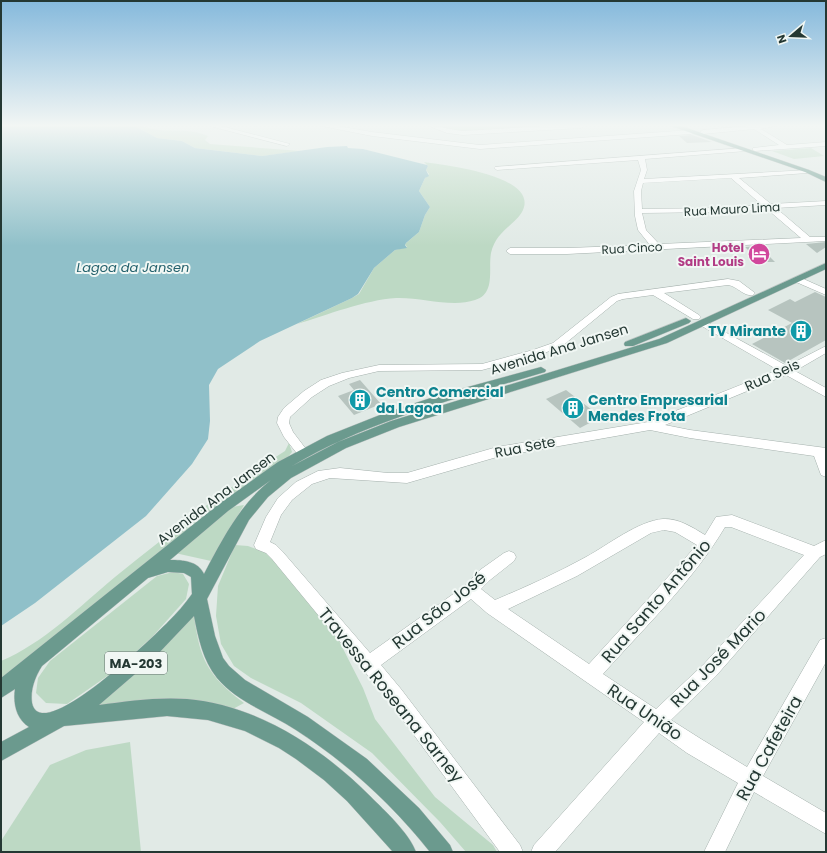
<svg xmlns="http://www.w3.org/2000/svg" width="827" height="853" font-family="Poppins,sans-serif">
	<rect width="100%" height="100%" fill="#e1eae6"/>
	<g fill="#bdd9c4">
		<path d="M135,126c9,0 16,3 25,4 19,2 29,-2 48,6l-3,4 5,4 91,7 -39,5 -67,-8 -13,-7 -25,-3z"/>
		<path d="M441,126h96l-82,6z"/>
		<path d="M811,148l13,8 -30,3 -22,-8z"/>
		<path d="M424,162c19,3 114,13 99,48 -7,15 -27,20 -32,43 -3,16 5,41 -16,47 -23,8 -54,-3 -79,-2 -31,2 -69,17 -99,26l55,-26 7,-4 15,-26 21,-18 12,-3 -2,-3 14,-12 6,-17 5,-8 -11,-16 6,-13 4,-4 -3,-4 2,-4z"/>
		<path d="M289,443l3,9 -5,6 -34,22 -37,28 -215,171v-18c43,-18 79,-55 114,-84 55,-44 111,-89 170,-126z"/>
		<path d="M244,505l-33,56 -36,-8 57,-46z"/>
		<path d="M235,545l13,1 21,8 66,79 28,55 12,31 60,78 58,48 4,7h-31l-26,-30 -68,-69 -71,-50 -50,-25 -17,-12 -13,-22 -5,-28 2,-30z"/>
		<path d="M173,572l10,2 6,10 -3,15 -33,37 -37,34 -49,34 -21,-1 -10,-10 2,-15 12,-17 107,-85z"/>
		<path d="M194,614c5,45 14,62 50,89l-13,7c-9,-3 -18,-7 -27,-8 -35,-7 -71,-1 -106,5v-5c37,-25 67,-55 96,-88z"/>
		<path d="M130,742l11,110h-140v-11l49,-76 36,-15z"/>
	</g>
	<path fill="#90c0c9" d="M1,126h134l22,12 25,3 13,7 67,8 65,-9 20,-1 1,2 15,1 64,16 1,1 -2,4 3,6 -4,2 -6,13 11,16 -5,8 -6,17 -13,11 -1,2 2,3 -12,2 -21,18 -16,26 -6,4 -92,43 -42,28 -9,16 1,36 -2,18 -16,25 -46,52 -111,87 -34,23z"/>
	<g fill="#b7c4bf">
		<path d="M692,135l20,7 -25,1 -8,-7z"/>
		<path d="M826,242v5l-9,6 -11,-9z"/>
		<path d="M759,246l16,16h-15l-15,-15z"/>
		<path d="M815,292l11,5v43l-41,23 -33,-19 40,-21 -24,-13 22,-11 5,3z"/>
		<path d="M360,380l21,24 -27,11 -16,-19 16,-6 -5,-6z"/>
		<path d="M566,390l35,27 -21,11 -34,-29z"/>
	</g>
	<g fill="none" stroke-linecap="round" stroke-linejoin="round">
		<g stroke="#a5b1ad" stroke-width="1">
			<g id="minor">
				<path d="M210,126h11l69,18 -3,2z"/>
				<path d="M322,126h15l35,6 108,13 211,-15 3,2 -3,2 -211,15 -108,-13z"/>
				<path d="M429,126c12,0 22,4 34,5l84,-5h37l-3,2 -118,7 -16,-2z"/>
				<path d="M749,126h26l-14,3 26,16 39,-3v4l-71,5 -2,-1v-2l26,-3 -25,-16 -51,5 -3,-2 3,-2z"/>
				<path d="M744,148l2,1v2l-101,8 2,11 -3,9 165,-9v2l-2,1 -68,5 32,26 55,-3v4l-50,3 34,29h16v4l-259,13h-57l-4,-3 4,-3h57l83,-3 -12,-15 -3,-14 -1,-25 7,-21 -3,-10 -141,10 -3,-2 1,-1zM731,178l31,27 -45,3 -75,1 -1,-18 2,-8zM767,209l34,29 -142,6 -13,-14 -4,-17 75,-1z"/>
				<path d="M799,277l27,12v6l-30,-13 -2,-2 2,-2z"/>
				<path d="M728,279l11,2 16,12 -2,2c-9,2 -16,-9 -25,-10l-64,8 35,22 2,2 -2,2h-6l-40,-24 -30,4 -6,2 -56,46 -20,7 -59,16 -103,1 -30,7 -20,8 -17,11 -22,20 -1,6 4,9 16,21 -2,3 -4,2 -4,-2 -15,-19 -7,-14 1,-6 6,-9 20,-17 17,-11 21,-7 37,-8 103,-1 51,-14 20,-7 58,-46 7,-3z"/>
				<path d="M703,320l84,46 39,-20v7l-31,18 31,17v9l-40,-22 -121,50 25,5 136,18v29l-5,-2 -7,-19 -124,-18 -40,-8 -153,27 -90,26 -77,-5 -18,6 -20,16 -11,15 -11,27 6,3 6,6 88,102 96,-68 14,-15 24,-17 5,-2 5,2 2,4 -2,4 -24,19 -9,9 14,11c31,-13 62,-27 91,-43 22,-12 52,-36 77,-38 15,-1 29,8 42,16l11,-18 16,-2 82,31 12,-6v14l-6,3 -104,119 -45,44 30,19 46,28 73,-127 6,-2v24l-63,114 63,37v21l-72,-42 -29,60h-21l34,-69 -51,-30 -28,-20 -104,119h-24l3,-7 110,-123 -157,-109 -16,-14 -90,66 20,24 119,156 3,7h-23l-111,-151 -117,-142 -6,-6 -10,-4 -2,-4 12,-28 12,-19 18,-16 22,-11 22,-3 48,5h19l90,-26 151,-25 130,-52 -78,-45 -2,-2 2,-2zM725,527h6l73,28 -100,109 -48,45 -53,-35c42,-47 90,-93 122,-147zM664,530l11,2 22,13 -108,119 -81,-55 69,-33 74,-43z"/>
			</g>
		</g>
		<g stroke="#c2c7c6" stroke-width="1">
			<g id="major">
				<path d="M671,126h10l128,44 17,7v5l-21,-10z"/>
				<path d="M826,263v6l-159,74 -268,84 -53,21 -55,30 -23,19 -19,23 -42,79 8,37 8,22 6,8 16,14 63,37 59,42 52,49 31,37 3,7h-23c-38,-48 -83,-89 -134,-122 -26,-17 -59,-28 -79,-52 -14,-17 -19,-41 -23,-62l-38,40 -57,49c29,-4 58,-8 88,-6 70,6 135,49 183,97 15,15 39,37 46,56h-23l-46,-51 -23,-21 -28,-21 -17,-11 -34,-17 -37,-11 -41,-4 -103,10 -63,35v-19l28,-15c-13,-8 -16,-24 -14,-38l-14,9v-20l218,-174 59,-42 49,-26 58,-23 61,-20 95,-26 5,3 -1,2c-87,26 -175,48 -253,94l46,-24 53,-21 268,-82zM271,480c-31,24 -49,60 -67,94 -6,-13 -21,-14 -34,-14l58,-49zM168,572l16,1 7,4 1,17c-7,10 -15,19 -24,28 -12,12 -127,125 -136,81 -2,-13 3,-26 10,-37l106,-88z"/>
				<path d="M686,318l5,3 -2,2 -56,23h-8l-1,-2 1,-2z"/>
			</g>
		</g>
		<use href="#minor" fill="#fff" fill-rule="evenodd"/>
		<use href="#major" fill="#6b9a8e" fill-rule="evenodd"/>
	</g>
	<linearGradient id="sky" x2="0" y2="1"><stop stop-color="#85b9dc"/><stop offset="0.51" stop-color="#f2f6f4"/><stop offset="1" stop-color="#f2f6f4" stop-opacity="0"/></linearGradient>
	<rect width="827" height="246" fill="url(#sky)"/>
	<defs>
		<g id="hotel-disc" transform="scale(1.15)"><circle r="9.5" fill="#d1479c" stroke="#f1f7f4"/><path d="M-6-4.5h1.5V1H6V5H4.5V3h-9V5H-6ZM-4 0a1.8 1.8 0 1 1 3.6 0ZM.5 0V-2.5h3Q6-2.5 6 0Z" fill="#fff"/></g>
		<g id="building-disc" transform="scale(1.15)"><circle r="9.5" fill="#0f9aa8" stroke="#f1f7f4"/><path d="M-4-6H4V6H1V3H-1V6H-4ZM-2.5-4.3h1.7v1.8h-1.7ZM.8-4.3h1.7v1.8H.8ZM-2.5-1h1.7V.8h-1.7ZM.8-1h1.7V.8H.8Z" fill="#fff"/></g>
	</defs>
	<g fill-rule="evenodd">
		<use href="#hotel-disc" x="759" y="254"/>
		<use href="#building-disc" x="801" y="331"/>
		<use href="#building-disc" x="360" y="400"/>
		<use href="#building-disc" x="573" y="408"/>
	</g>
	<g text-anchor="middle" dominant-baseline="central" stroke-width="4" stroke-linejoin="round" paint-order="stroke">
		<g font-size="12" fill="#243833" stroke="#f1f7f4">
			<text transform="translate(732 209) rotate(-3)">Rua Mauro Lima</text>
			<text transform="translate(632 248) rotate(-3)">Rua Cinco</text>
		</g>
		<g font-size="12" font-weight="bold" fill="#b23c85" stroke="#f1f7f4" text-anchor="end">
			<text x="744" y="247">Hotel<tspan x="744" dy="14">Saint Louis</tspan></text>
		</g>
		<g font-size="13" font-style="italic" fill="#25626d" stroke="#f1f7f4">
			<text x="133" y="267">Lagoa da Jansen</text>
		</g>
		<rect fill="#f1f7f4" stroke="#62716d" stroke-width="1" x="105" y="652" width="62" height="22" rx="3"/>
		<g font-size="13" font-weight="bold" fill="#243833">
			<text x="136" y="663">MA-203</text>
		</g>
		<g font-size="14" font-weight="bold" fill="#0d838f" stroke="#f1f7f4" text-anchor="start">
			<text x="786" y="331" text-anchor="end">TV Mirante</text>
			<text x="376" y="392">Centro Comercial<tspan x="376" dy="16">da Lagoa</tspan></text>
			<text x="588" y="400">Centro Empresarial<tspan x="588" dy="16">Mendes Frota</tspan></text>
		</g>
		<g font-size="14" fill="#243833" stroke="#f1f7f4">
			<text transform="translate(559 349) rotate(-17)">Avenida Ana Jansen</text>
			<text transform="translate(772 375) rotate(-24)">Rua Seis</text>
			<text transform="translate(525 447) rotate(-11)">Rua Sete</text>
			<text transform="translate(216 498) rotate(-37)">Avenida Ana Jansen</text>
		</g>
		<g font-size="17" fill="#243833" stroke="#f1f7f4">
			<text transform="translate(656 601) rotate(-49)">Rua Santo Antônio</text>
			<text transform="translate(439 610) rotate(-38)">Rua São José</text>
			<text transform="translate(718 658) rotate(-46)">Rua José Mario</text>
			<text transform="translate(391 695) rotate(51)">Travessa Roseana Sarney</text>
			<text transform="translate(645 712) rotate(34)">Rua União</text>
			<text transform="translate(769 748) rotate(-61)">Rua Cafeteira</text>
		</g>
	</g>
	<rect width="827" height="853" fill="none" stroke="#243833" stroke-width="4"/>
	<g transform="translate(791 36) rotate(251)" stroke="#f1f7f4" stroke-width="3" paint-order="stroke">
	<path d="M0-3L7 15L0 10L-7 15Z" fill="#243833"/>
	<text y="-6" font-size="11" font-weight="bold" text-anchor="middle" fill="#243833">N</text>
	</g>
</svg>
